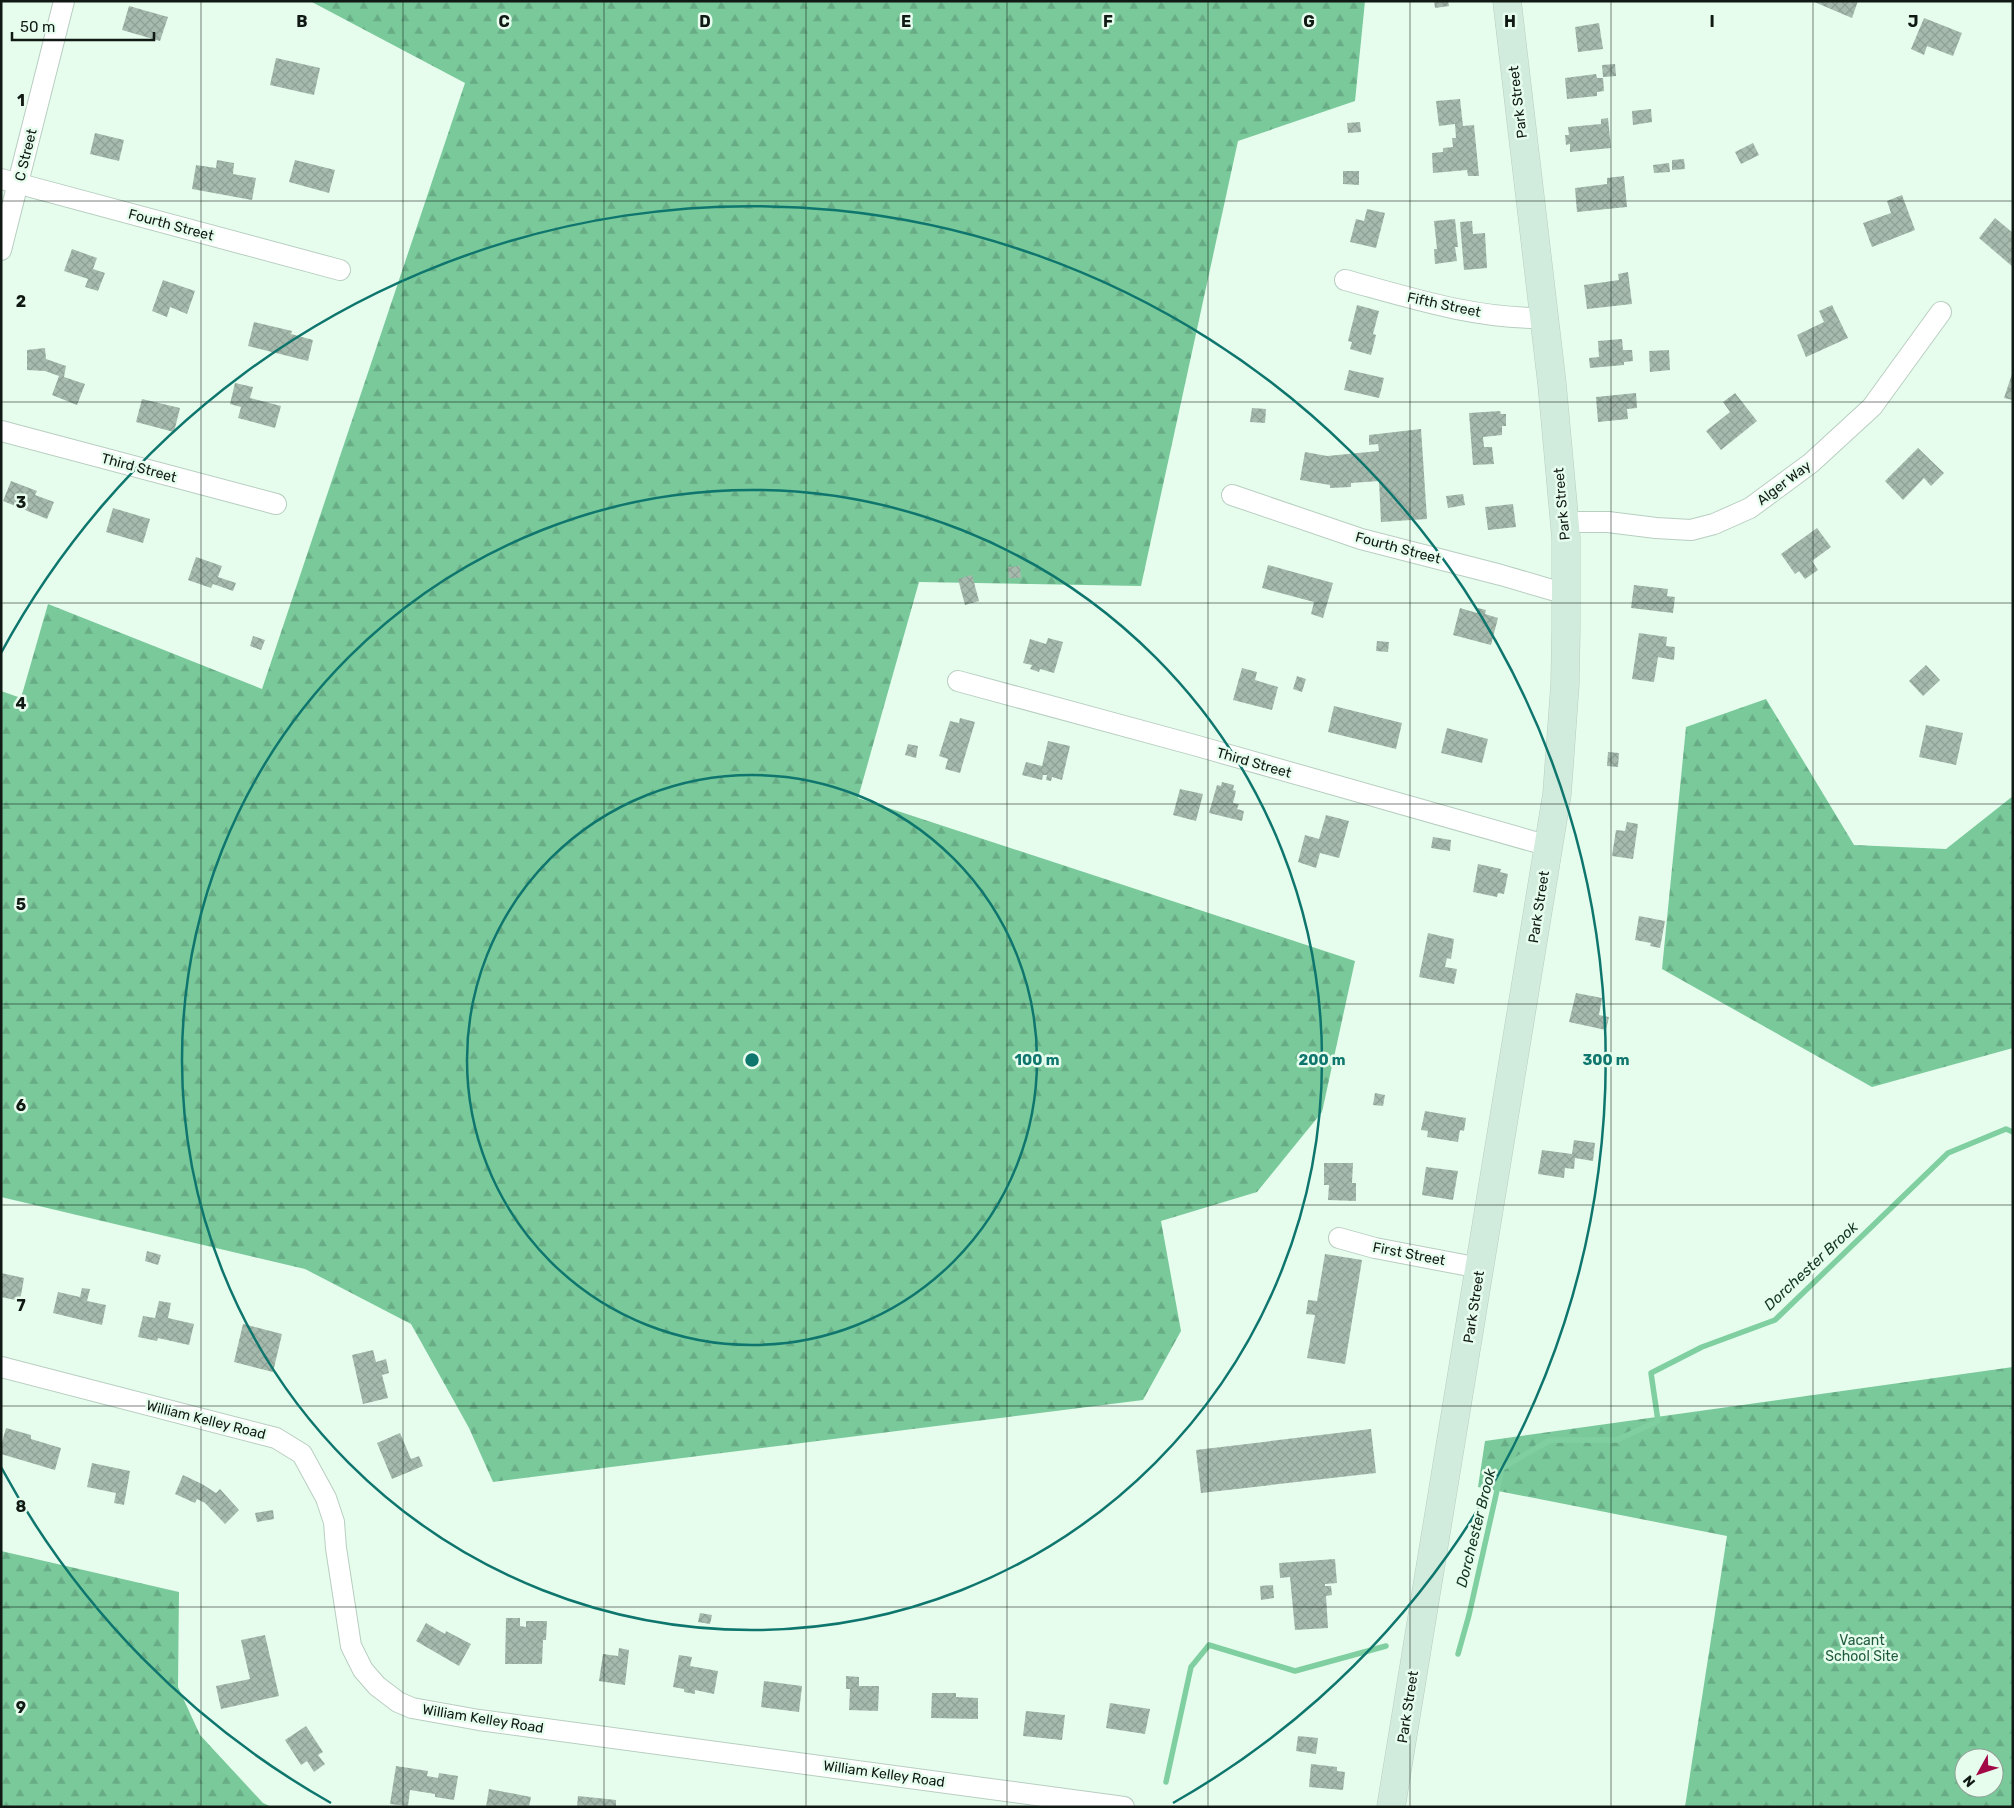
<svg xmlns="http://www.w3.org/2000/svg" width="2014" height="1808" font-family="Rubik,sans-serif">
	<defs>
		<pattern id="forest-firs" width="22" height="20" patternUnits="userSpaceOnUse" patternTransform="scale(1.25)"><rect width="22" height="20" fill="#7ac99b"/><path d="M5 1l3.5 6h-7zM16 11l3.5 6h-7z" fill="#68ac85"/></pattern>
		<pattern id="building-cross-hatch" width="8" height="8" patternUnits="userSpaceOnUse" patternTransform="scale(1.25)"><rect width="8" height="8" fill="#a6bbae"/><path d="M0 0l8 8M0 8l8-8" fill="none" stroke="#8ea095"/></pattern>
	</defs>
	<rect width="100%" height="100%" fill="#e6fdee"/>
	<g fill="url(#forest-firs)" fill-rule="evenodd">
		<path d="M310,1h1055l-10,100 -117,40 -97,445 -222,-4 -61,216 497,163 -33,151 -65,80 -96,29 20,110 -38,69 -650,82 -24,-54 -58,-104 -106,-55 -304,-72v-506l20,7 27,-94 214,85 203,-606z"/>
		<path d="M1766,699l88,146 92,4 67,-53v252l-141,39 -210,-118 24,-242z"/>
		<path d="M2013,1367v440h-328l42,-271 -249,-49 7,-46zM1964,1758h30v30h-30z"/>
		<path d="M1,1551l178,41 -1,95 22,48 63,68 9,4h-271z"/>
	</g>
	<g fill="none" stroke-linecap="round" stroke-linejoin="round">
		<g stroke="#80cfa1" stroke-width="5.5">
			<path d="M1458,1654l11,-39 33,-147 48,-28h67l41,-19 -7,-48 51,-26 73,-27 173,-167 58,-24 7,3"/>
			<path d="M1166,1782l25,-115 18,-22 86,26 91,-25"/>
		</g>
	</g>
	<g fill="url(#building-cross-hatch)">
		<path d="M1434,1h14l1,5 -14,2z"/>
		<path d="M1812,1h46l-6,17z"/>
		<path d="M129,6l39,11 -8,24 -38,-11z"/>
		<path d="M1924,18l38,15 -9,23 -26,-10 -3,9 -13,-6z"/>
		<path d="M1599,23l4,26 -25,3 -3,-25z"/>
		<path d="M276,58l44,10 -6,27 -44,-10z"/>
		<path d="M1615,64l1,12 -13,1 -1,-12z"/>
		<path d="M1596,74l1,4h6l1,13 -7,1v4l-30,3 -2,-21z"/>
		<path d="M1460,99l3,27 11,-1 5,51h-11l-1,-6 -34,3 -1,-20 11,-1v-4l10,-1 -1,-9h4l-1,-14 -16,2 -3,-25z"/>
		<path d="M1651,109l1,13 -19,3 -1,-14z"/>
		<path d="M1608,118l3,30 -41,4v-8l-4,1 -1,-10h4l-1,-8 33,-3v-5z"/>
		<path d="M1360,122l1,10 -13,1 -1,-10z"/>
		<path d="M95,133l29,7 -5,21 -29,-7z"/>
		<path d="M1753,143l6,12 -18,9 -6,-12z"/>
		<path d="M1684,159l1,10 -13,1v-10z"/>
		<path d="M217,160l17,3 -1,11 23,4 -4,22 -60,-11 4,-24 20,3z"/>
		<path d="M295,160l40,10 -6,23 -40,-11z"/>
		<path d="M1669,163l1,9 -16,1 -1,-8z"/>
		<path d="M1343,171h16v14l-16,-1z"/>
		<path d="M1624,176l3,31 -50,5 -2,-24 32,-4v-6z"/>
		<path d="M1902,195l13,35 -43,17 -9,-24 28,-10 -4,-12z"/>
		<path d="M1367,209l18,4 -9,35 -26,-6 6,-23 8,2z"/>
		<path d="M1995,218l18,15v34l-34,-29z"/>
		<path d="M1455,219l3,28h-3l2,14 -22,3 -1,-15h3l-3,-28z"/>
		<path d="M1472,221l1,13 12,-1 2,35 -23,2 -4,-48z"/>
		<path d="M72,249l25,9 -4,11 12,4 -7,18 -13,-4 3,-8 -24,-8z"/>
		<path d="M1628,272l4,32 -45,5 -3,-24 35,-5 -1,-6z"/>
		<path d="M163,280l32,11 -8,23 -17,-7 -3,10 -15,-6z"/>
		<path d="M1357,305l22,6 -6,23 3,1 -5,20 -21,-6 2,-7 -4,-1z"/>
		<path d="M1832,305l16,33 -42,19 -9,-22 27,-13 -5,-11z"/>
		<path d="M254,322l38,9 -1,3 22,6 -5,21 -60,-15z"/>
		<path d="M1622,339l1,11h9l1,11 -9,1v3l-34,3 -1,-10 10,-1 -1,-16z"/>
		<path d="M45,348l1,11 20,7 -2,11 21,7 -8,21 -25,-10 7,-19 -14,-5 -18,-1v-20z"/>
		<path d="M1669,350l1,20 -20,2 -1,-21z"/>
		<path d="M1349,370l35,8 -5,20 -35,-8z"/>
		<path d="M2013,371v29l-9,-2z"/>
		<path d="M235,383l18,4 -3,11 31,8 -6,22 -37,-10 3,-11 -11,-3z"/>
		<path d="M1636,393l1,15 -10,1 1,10 -30,3 -2,-25z"/>
		<path d="M1735,393l22,28 -36,29 -15,-19 24,-19 -7,-10z"/>
		<path d="M142,399l38,9 -6,24 -38,-10z"/>
		<path d="M1252,408l14,1 -1,14 -15,-1z"/>
		<path d="M1500,411l1,3h5v12h-4v9l-19,2 1,10h8l2,17 -21,1 -4,-52z"/>
		<path d="M1421,429l6,90 -46,3 -2,-41 -28,2v4l-21,1v-3l-30,-5 5,-28 22,4 52,-5 -1,-7 -9,1v-10z"/>
		<path d="M1918,448l26,25 -13,13 -7,-8 -21,22 -18,-19z"/>
		<path d="M11,481l26,10 -2,4 19,7 -7,17 -44,-18z"/>
		<path d="M1463,494l2,11 -17,3 -2,-12z"/>
		<path d="M1513,504l3,23 -28,3 -3,-23z"/>
		<path d="M113,508l37,11 -7,24 -37,-11z"/>
		<path d="M1817,528l14,19 -19,14 6,9 -13,9 -6,-8 -4,3 -14,-20z"/>
		<path d="M196,557l26,9 -4,11 18,6 -3,8 -20,-7 -2,4 -23,-8z"/>
		<path d="M1268,565l65,18 -10,35 -12,-4 3,-12 -52,-14z"/>
		<path d="M1020,566l1,12h-12l-1,-11z"/>
		<path d="M972,575l7,26 -14,4 -7,-26z"/>
		<path d="M1634,585l34,4 -1,7 8,1 -2,16 -42,-5z"/>
		<path d="M1460,608l17,5 1,-5 8,2 -1,4 13,4 -7,27 -38,-10z"/>
		<path d="M1639,633l28,4 -1,9 9,1 -1,13 -16,-3 -4,25 -22,-3z"/>
		<path d="M253,636l12,4 -4,10 -11,-4z"/>
		<path d="M1048,638l15,4 -9,31 -14,-4 -1,3 -9,-3 2,-4 -9,-2 7,-24 16,5z"/>
		<path d="M1377,641l12,1 -1,10 -12,-1z"/>
		<path d="M1926,665l14,15 -17,16 -14,-15z"/>
		<path d="M1242,668l15,4 -2,8 23,7 -6,23 -39,-10z"/>
		<path d="M1297,676l9,3 -4,13 -9,-3z"/>
		<path d="M1334,706l68,17 -6,26 -68,-17z"/>
		<path d="M960,718l15,4 -15,51 -15,-4 3,-10 -9,-3 11,-35 9,2z"/>
		<path d="M1926,725l37,8 -7,32 -37,-8z"/>
		<path d="M1447,728l41,11 -6,24 -41,-10z"/>
		<path d="M1048,741l22,5 -8,34 -10,-3 -1,4 -5,-1 1,-5h-4l-1,5 -20,-5 4,-13 16,4z"/>
		<path d="M908,744l10,2 -2,12 -11,-3z"/>
		<path d="M1608,752l11,1 -1,14 -11,-1z"/>
		<path d="M1222,782l12,3 -1,5 3,1 -3,12 6,1 -2,5 7,2 -2,10 -33,-8 8,-28 4,1z"/>
		<path d="M1180,789l23,5 -7,27 -23,-6z"/>
		<path d="M1326,815l23,6 -10,37 -19,-5 -4,15 -18,-6 7,-27 14,4z"/>
		<path d="M1627,822l11,2 -5,35 -21,-3 4,-26 9,1z"/>
		<path d="M1433,837l18,3 -1,11 -19,-3z"/>
		<path d="M1478,864l23,5 -1,3 8,2 -4,20 -6,-1 -1,4 -24,-5z"/>
		<path d="M1639,916l26,5 -5,27 -10,-2 1,-3 -16,-3z"/>
		<path d="M1428,933l26,6 -3,20 -4,-1 -2,9 12,2 -3,15 -35,-7z"/>
		<path d="M1576,993l26,5 -3,17 10,2 -3,13 -37,-8z"/>
		<path d="M1375,1093l10,2 -2,11 -10,-1z"/>
		<path d="M1425,1111l41,7 -2,13 -4,-1 -2,12 -31,-5 1,-6 -7,-1z"/>
		<path d="M1574,1140l21,3 -2,18 -18,-3 -1,11 -9,-1 -1,10 -26,-4 4,-24 30,4z"/>
		<path d="M1324,1163h29l-1,20h4v18l-28,-1 1,-15h-5z"/>
		<path d="M1426,1167l32,4 -5,29 -31,-5z"/>
		<path d="M147,1251l14,4 -3,10 -13,-4z"/>
		<path d="M1325,1254l37,6 -17,104 -38,-6 8,-43 -9,-1 2,-14 9,1z"/>
		<path d="M1,1273l23,5 -4,23 -19,-4z"/>
		<path d="M82,1288l8,1 -3,12 19,4 -4,20 -49,-12 5,-21 22,5z"/>
		<path d="M159,1301l12,2 -3,15 26,6 -5,21 -31,-7 -1,3 -19,-4 5,-21 12,2z"/>
		<path d="M243,1324l39,10 -9,38 -39,-10z"/>
		<path d="M373,1350l3,12 10,-3 3,14 -7,2 6,23 -25,6 -11,-49z"/>
		<path d="M6,1428l25,7v4l30,9 -6,22 -54,-16v-8z"/>
		<path d="M1371,1429l5,44 -175,20 -5,-43z"/>
		<path d="M400,1433l11,26 8,-3 4,10 -31,13 -15,-36z"/>
		<path d="M92,1463l38,8 -6,34 -10,-2 2,-10 -29,-6z"/>
		<path d="M183,1475l19,9 14,9 4,-4 19,21 -14,14 -20,-21 -8,-4 -2,4 -20,-9z"/>
		<path d="M273,1510l1,9 -17,3 -2,-9z"/>
		<path d="M1335,1559l2,24 -12,1v2h6l1,9 -6,1 2,32 -33,2 -5,-53 -10,1 -1,-15z"/>
		<path d="M1273,1585l1,13 -13,2 -1,-14z"/>
		<path d="M700,1613l12,2 -2,9 -12,-2z"/>
		<path d="M506,1618h14v8l6,1v-6h21l-1,19h-3l-1,24h-37z"/>
		<path d="M426,1623l19,11 1,-3 25,13 -12,22 -43,-25z"/>
		<path d="M265,1635l14,61 -58,13 -5,-23 34,-7 -9,-39z"/>
		<path d="M619,1648l10,2 -4,35 -26,-4 4,-27 15,2z"/>
		<path d="M679,1655l13,2 -2,9 28,5 -4,23 -19,-4v4l-11,-2v-3l-11,-2z"/>
		<path d="M846,1676l13,1v9h20l-1,25 -29,-1 1,-21h-4z"/>
		<path d="M764,1681l38,5 -3,26 -38,-5z"/>
		<path d="M932,1693h24v4l22,1v21l-47,-1z"/>
		<path d="M1110,1703l40,6 -5,25 -39,-6z"/>
		<path d="M1026,1711l39,4 -3,25 -39,-4z"/>
		<path d="M306,1726l17,26 -5,3 7,9 -11,8 -7,-11 -6,4 -16,-25z"/>
		<path d="M1298,1736l20,2 -2,16 -20,-3z"/>
		<path d="M1311,1764l26,3v4l8,1 -2,18 -34,-3z"/>
		<path d="M396,1766l32,5 -1,5 11,2 1,-5 19,3 -4,24 -19,-3v-3l-25,-4 -2,16 -18,-2z"/>
		<path d="M489,1789l42,8 -2,10h-43z"/>
		<path d="M578,1796l38,4v7h-39z"/>
	</g>
	<g fill="none" stroke-linecap="round" stroke-linejoin="round">
		<g stroke="#b8cec0" stroke-width="22">
			<g id="street">
				<path d="M1,179l339,91"/>
				<path d="M1,250l63,-249"/>
				<path d="M1345,280c66,18 130,39 199,38"/>
				<path d="M1,431l275,73"/>
				<path d="M1232,495l129,44 140,36 65,19"/>
				<path d="M1563,522h45l48,6 35,2 23,-6 36,-16 61,-45 61,-56 69,-95"/>
				<path d="M958,681l236,64 355,101"/>
				<path d="M1339,1238l36,10 105,20"/>
				<path d="M1,1367l275,71 26,16 24,44 8,24 2,26 15,98 12,24 14,16 21,16 14,6 67,12 645,87"/>
			</g>
		</g>
		<g stroke="#b8cec0" stroke-width="29">
			<path id="secondary" d="M1391,1807l166,-1013 8,-110 1,-56v-90l-14,-154 -45,-383"/>
		</g>
		<use href="#street" stroke="#fff" stroke-width="20"/>
		<use href="#secondary" stroke="#d1ebdc" stroke-width="28"/>
	</g>
	<path fill="none" stroke="#111914" stroke-width="1" stroke-opacity="0.55" d="M201,1v1806M403,1v1806M604,1v1806M806,1v1806M1007,1v1806M1208,1v1806M1410,1v1806M1611,1v1806M1813,1v1806M1,201h2012M1,402h2012M1,603h2012M1,804h2012M1,1004h2012M1,1205h2012M1,1406h2012M1,1607h2012"/>
	<g fill="none" stroke="#0f766e" stroke-width="2.5">
		<circle cx="752" cy="1060" r="285"/>
		<circle cx="752" cy="1060" r="570"/>
		<path d="M331 1803A854 854 0 0 1 1 1467M1 653A854 854 0 1 1 1173 1803"/>
	</g>
	<g text-anchor="middle" dominant-baseline="central" stroke-width="5" stroke-linejoin="round" paint-order="stroke">
		<g font-size="14" fill="#111914" stroke="#e6fdee">
			<text transform="translate(1518 102) rotate(-97)">Park Street</text>
			<text transform="translate(26 155) rotate(-76)">C Street</text>
			<text transform="translate(171 225) rotate(15)">Fourth Street</text>
			<text transform="translate(1444 305) rotate(12)">Fifth Street</text>
			<text transform="translate(139 468) rotate(15)">Third Street</text>
			<text transform="translate(1784 483) rotate(-37)">Alger Way</text>
			<text transform="translate(1562 504) rotate(-95)">Park Street</text>
			<text transform="translate(1398 548) rotate(15)">Fourth Street</text>
			<text transform="translate(1254 763) rotate(16)">Third Street</text>
			<text transform="translate(1539 907) rotate(-81)">Park Street</text>
			<text transform="translate(1409 1254) rotate(11)">First Street</text>
			<text transform="translate(1474 1307) rotate(-81)">Park Street</text>
			<text transform="translate(206 1420) rotate(14)">William Kelley Road</text>
			<text transform="translate(1408 1707) rotate(-81)">Park Street</text>
			<text transform="translate(483 1719) rotate(9)">William Kelley Road</text>
			<text transform="translate(884 1774) rotate(8)">William Kelley Road</text>
		</g>
		<g font-size="14" fill="#215b3d" stroke="#e6fdee">
			<text x="1862" y="1640">Vacant<tspan x="1862" dy="16">School Site</tspan></text>
		</g>
		<g font-size="15" font-style="italic" fill="#123523" stroke="#e6fdee">
			<text transform="translate(1811 1266) rotate(-43)">Dorchester Brook</text>
			<text transform="translate(1476 1528) rotate(-76)">Dorchester Brook</text>
		</g>
	</g>
	<g font-size="16" text-anchor="middle" font-weight="bold" fill="#111914" stroke="#e6fdee" stroke-width="5" stroke-linejoin="round" paint-order="stroke">
		<text x="302" y="27">B</text>
		<text x="504" y="27">C</text>
		<text x="705" y="27">D</text>
		<text x="906" y="27">E</text>
		<text x="1108" y="27">F</text>
		<text x="1309" y="27">G</text>
		<text x="1510" y="27">H</text>
		<text x="1712" y="27">I</text>
		<text x="1913" y="27">J</text>
		<text x="21" y="106">1</text>
		<text x="21" y="307">2</text>
		<text x="21" y="508">3</text>
		<text x="21" y="709">4</text>
		<text x="21" y="910">5</text>
		<text x="21" y="1111">6</text>
		<text x="21" y="1311">7</text>
		<text x="21" y="1512">8</text>
		<text x="21" y="1713">9</text>
	</g>
	<circle cx="752" cy="1060" r="8" fill="#0f766e" stroke="#e6fdee" stroke-width="2.5"/>
	<g font-size="15" text-anchor="middle" font-weight="bold" fill="#0f766e" stroke="#e6fdee" stroke-width="5" stroke-linejoin="round" paint-order="stroke">
		<text x="1037" y="1065">100 m</text>
		<text x="1322" y="1065">200 m</text>
		<text x="1606" y="1065">300 m</text>
	</g>
	<rect width="2014" height="1808" fill="none" stroke="#111914" stroke-width="5"/>
	<g transform="translate(1979 1773) rotate(230)"><circle r="24" fill="#e6fdee" stroke="#91a297"/>
	<path d="M0-4L9 19L0 12L-9 19Z" fill="#a20845"/>
	<text y="-8" font-size="14" font-weight="bold" text-anchor="middle" fill="#111914">N</text>
	</g>
	<path d="M12 32v8h142v-8" fill="none" stroke="#111914" stroke-width="2.5"/>
	<text x="20" y="32" font-size="15" fill="#111914" stroke="#e6fdee" stroke-width="4" paint-order="stroke">50 m</text>
</svg>
